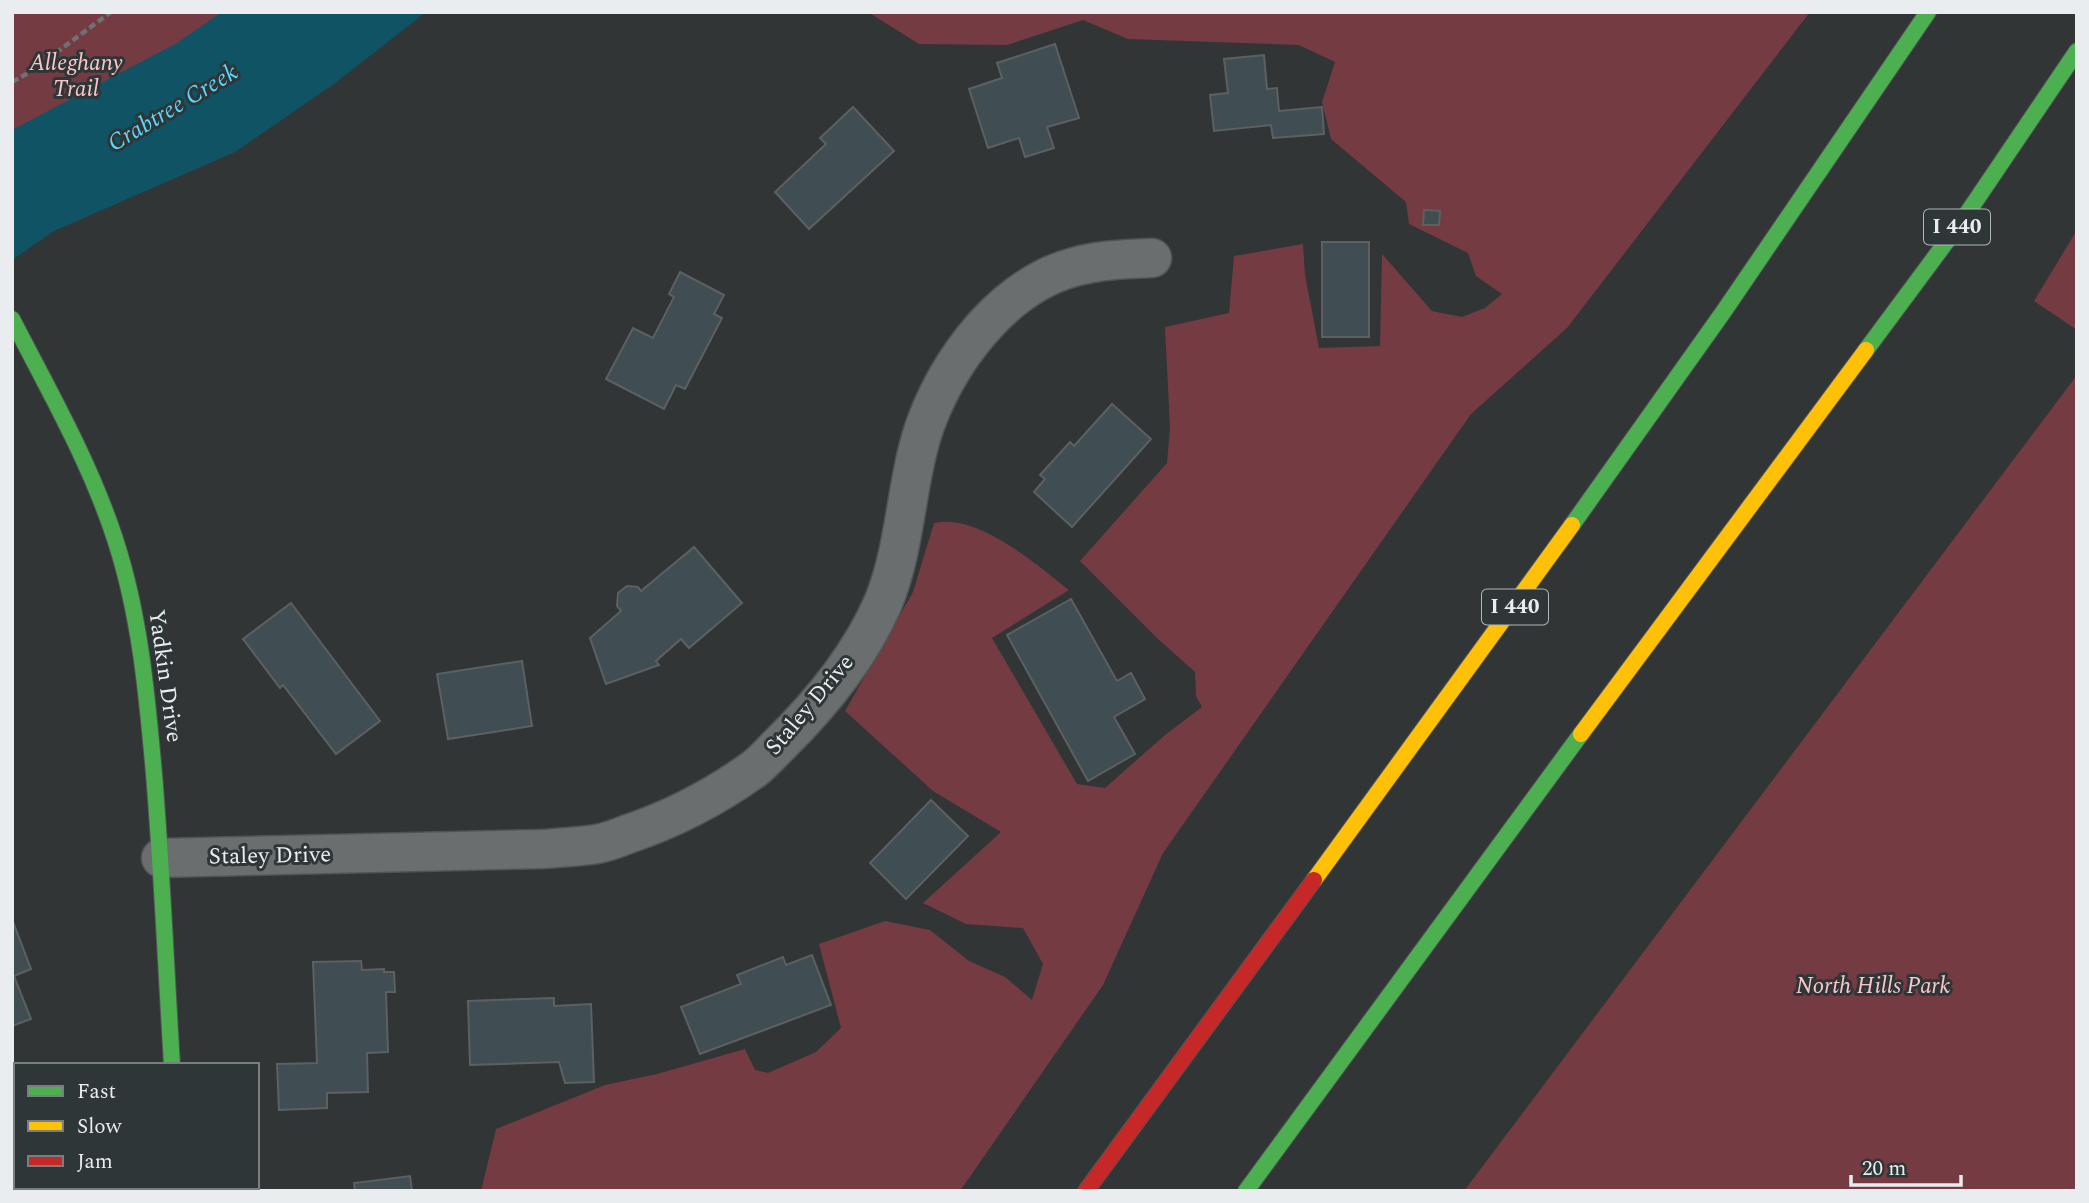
<svg xmlns="http://www.w3.org/2000/svg" width="2089" height="1203" font-family="Spectral,serif">
	<rect width="100%" height="100%" fill="#313536"/>
	<g fill="#743b42">
		<path d="M12,12h296l-296,177z"/>
		<path d="M868,12h942l-243,316 -96,86 -308,439 -60,132 -143,206h-479l15,-62 109,-44 52,-11 88,-25 10,21 13,3 48,-21 25,-24 -22,-84 66,-23 45,9 39,31 36,16 27,23 11,-36 -20,-36 -57,-4 -43,-21 78,-71 -68,-41 -88,-80 68,-119 21,-69c44,-10 102,41 135,67l-77,48 85,146 28,4 60,-53 37,-28 -6,-11 -1,-24 -37,-33 -78,-78 87,-98 3,-35 -5,-101 64,-14 5,-57 69,-12 2,31 14,73 61,-2 2,-92 50,57 30,6 23,-9 17,-14 -26,-18 -8,-23 -59,-29 -3,-22 -75,-63 -9,-37 13,-40 -36,-17 -171,-6 -45,-19 -76,25 -88,-1z"/>
		<path d="M2077,230v100l-43,-29z"/>
		<path d="M2077,375v816h-613z"/>
	</g>
	<path fill="#105365" d="M222,12h204l-92,72 -99,68 -181,79 -42,29v-130l165,-87z"/>
	<g fill="#404e53" stroke="#5d6061" stroke-width="2">
		<path d="M1055,44l24,74 -32,9 7,21 -29,9 -6,-19 -31,10 -19,-59 33,-11 -5,-15z"/>
		<path d="M1264,55l3,34 10,-1 2,23 43,-4 2,27 -51,4 -2,-13 -57,6 -4,-36 18,-2 -4,-34z"/>
		<path d="M853,107l41,44 -85,78 -34,-37 51,-48 -6,-6z"/>
		<path d="M1424,210l16,1 -1,14h-16z"/>
		<rect x="1322" y="242" width="47" height="95"/>
		<path d="M680,272l44,23 -10,19 8,4 -37,71 -9,-4 -12,24 -58,-30 27,-51 20,10 21,-41 -5,-3z"/>
		<path d="M1112,404l39,35 -79,88 -38,-35 11,-13 -5,-4 30,-33 4,4z"/>
		<path d="M694,547l48,56 -53,45 -8,-9 -25,22 3,4 -53,19 -16,-46 31,-27 -4,-5 1,-13 9,-7 11,1 3,4z"/>
		<path d="M1071,599l46,82 14,-8 14,26 -31,18 21,37 -47,27 -81,-146z"/>
		<path d="M291,603l89,118 -44,33 -53,-69 -3,3 -37,-49z"/>
		<path d="M522,661l10,65 -84,13 -11,-65z"/>
		<path d="M931,800l37,36 -62,63 -36,-36z"/>
		<path d="M12,919l19,50 -17,7 17,43 -19,7z"/>
		<path d="M812,955l19,50 -131,49 -19,-47 60,-23 -4,-9 46,-18 3,8z"/>
		<path d="M361,961l1,9 22,-1v3h10l1,20h-9l2,60 -21,1 1,39 -41,1v15l-48,2 -2,-46 40,-1 -4,-101z"/>
		<path d="M554,998v8l37,-2 3,78 -29,1 -6,-21 -89,3 -2,-64z"/>
		<path d="M16,1128v59h47l-1,4h-50v-55z"/>
		<path d="M410,1176l2,15h-57l-1,-8z"/>
	</g>
	<g fill="none" stroke-linecap="round" stroke-linejoin="round">
		<g stroke="#4f5354" stroke-width="41">
			<path id="street" d="M161,858l384,-9c17,-2 35,-2 52,-5 11,-2 21,-6 31,-10 45,-15 87,-37 126,-65 8,-6 16,-15 23,-22 41,-40 83,-91 106,-144 20,-49 22,-100 34,-150 17,-75 79,-165 157,-186 25,-7 52,-8 78,-9"/>
		</g>
		<g stroke="#4f5354" stroke-width="18">
			<g id="fast">
				<path d="M12,319c37,72 78,143 103,220 25,76 32,156 39,235 8,97 12,194 18,291"/>
				<path d="M1866,350l98,-132 113,-167"/>
				<path d="M1572,525l152,-214 204,-299"/>
				<path d="M178,1187v4"/>
				<path d="M1246,1191l335,-457"/>
			</g>
		</g>
		<g stroke="#4f5354" stroke-width="18">
			<g id="slow">
				<path d="M1581,734l285,-384"/>
				<path d="M1314,880l258,-355"/>
			</g>
		</g>
		<g stroke="#4f5354" stroke-width="18">
			<path id="jam" d="M1086,1191l228,-311"/>
		</g>
		<path stroke="#6f7172" stroke-width="4.5" stroke-dasharray="7 3.5" stroke-linecap="butt" d="M12,82l18,-10 81,-60"/>
		<use href="#street" stroke="#6b6e6f" stroke-width="38"/>
		<use href="#fast" stroke="#4caf50" stroke-width="16"/>
		<use href="#slow" stroke="#ffc107" stroke-width="16"/>
		<use href="#jam" stroke="#c62828" stroke-width="16"/>
	</g>
	<g text-anchor="middle" dominant-baseline="central" stroke-width="6" stroke-linejoin="round" paint-order="stroke">
		<g fill="#2f3638" stroke="#b1b6b8" stroke-width="2">
			<rect x="1924" y="209.5" width="66" height="35" rx="5"/>
			<rect x="1482" y="589.5" width="66" height="35" rx="5"/>
		</g>
		<g font-size="21" font-weight="bold" fill="#e9edef">
			<text x="1957" y="227">I 440</text>
			<text x="1515" y="607">I 440</text>
		</g>
		<g font-size="23" font-style="italic" fill="#fbc6ca" stroke="#2f3638">
			<text x="76" y="63">Alleghany<tspan x="76" dy="26">Trail</tspan></text>
			<text x="1873" y="986">North Hills Park</text>
		</g>
		<g font-size="23" fill="#e9edef" stroke="#2f3638">
			<text transform="translate(165 676) rotate(82)">Yadkin Drive</text>
			<text transform="translate(810 705) rotate(-50)">Staley Drive</text>
			<text transform="translate(270 856) rotate(-1)">Staley Drive</text>
		</g>
		<g font-size="24" font-style="italic" fill="#5bd8fe" stroke="#2f3638">
			<text transform="translate(173 108) rotate(-31)">Crabtree Creek</text>
		</g>
	</g>
	<rect width="2089" height="1203" fill="none" stroke="#e9edef" stroke-width="28"/>
	<rect x="14" y="1063" width="245" height="126" fill="#2f3638" stroke="#797f81" stroke-width="2"/>
	<rect x="28" y="1086" width="35" height="10" fill="#4caf50" stroke="#797f81" stroke-width="2"/>
	<text x="77" y="1098" font-size="21" fill="#e9edef">Fast</text>
	<rect x="28" y="1121" width="35" height="10" fill="#ffc107" stroke="#797f81" stroke-width="2"/>
	<text x="77" y="1133" font-size="21" fill="#e9edef">Slow</text>
	<rect x="28" y="1156" width="35" height="10" fill="#c62828" stroke="#797f81" stroke-width="2"/>
	<text x="77" y="1168" font-size="21" fill="#e9edef">Jam</text>
	<path d="M1851 1175v10h110v-10" fill="none" stroke="#e9edef" stroke-width="3.5"/>
	<text x="1862" y="1175" font-size="21" fill="#e9edef" stroke="#2f3638" stroke-width="5" paint-order="stroke">20 m</text>
</svg>
